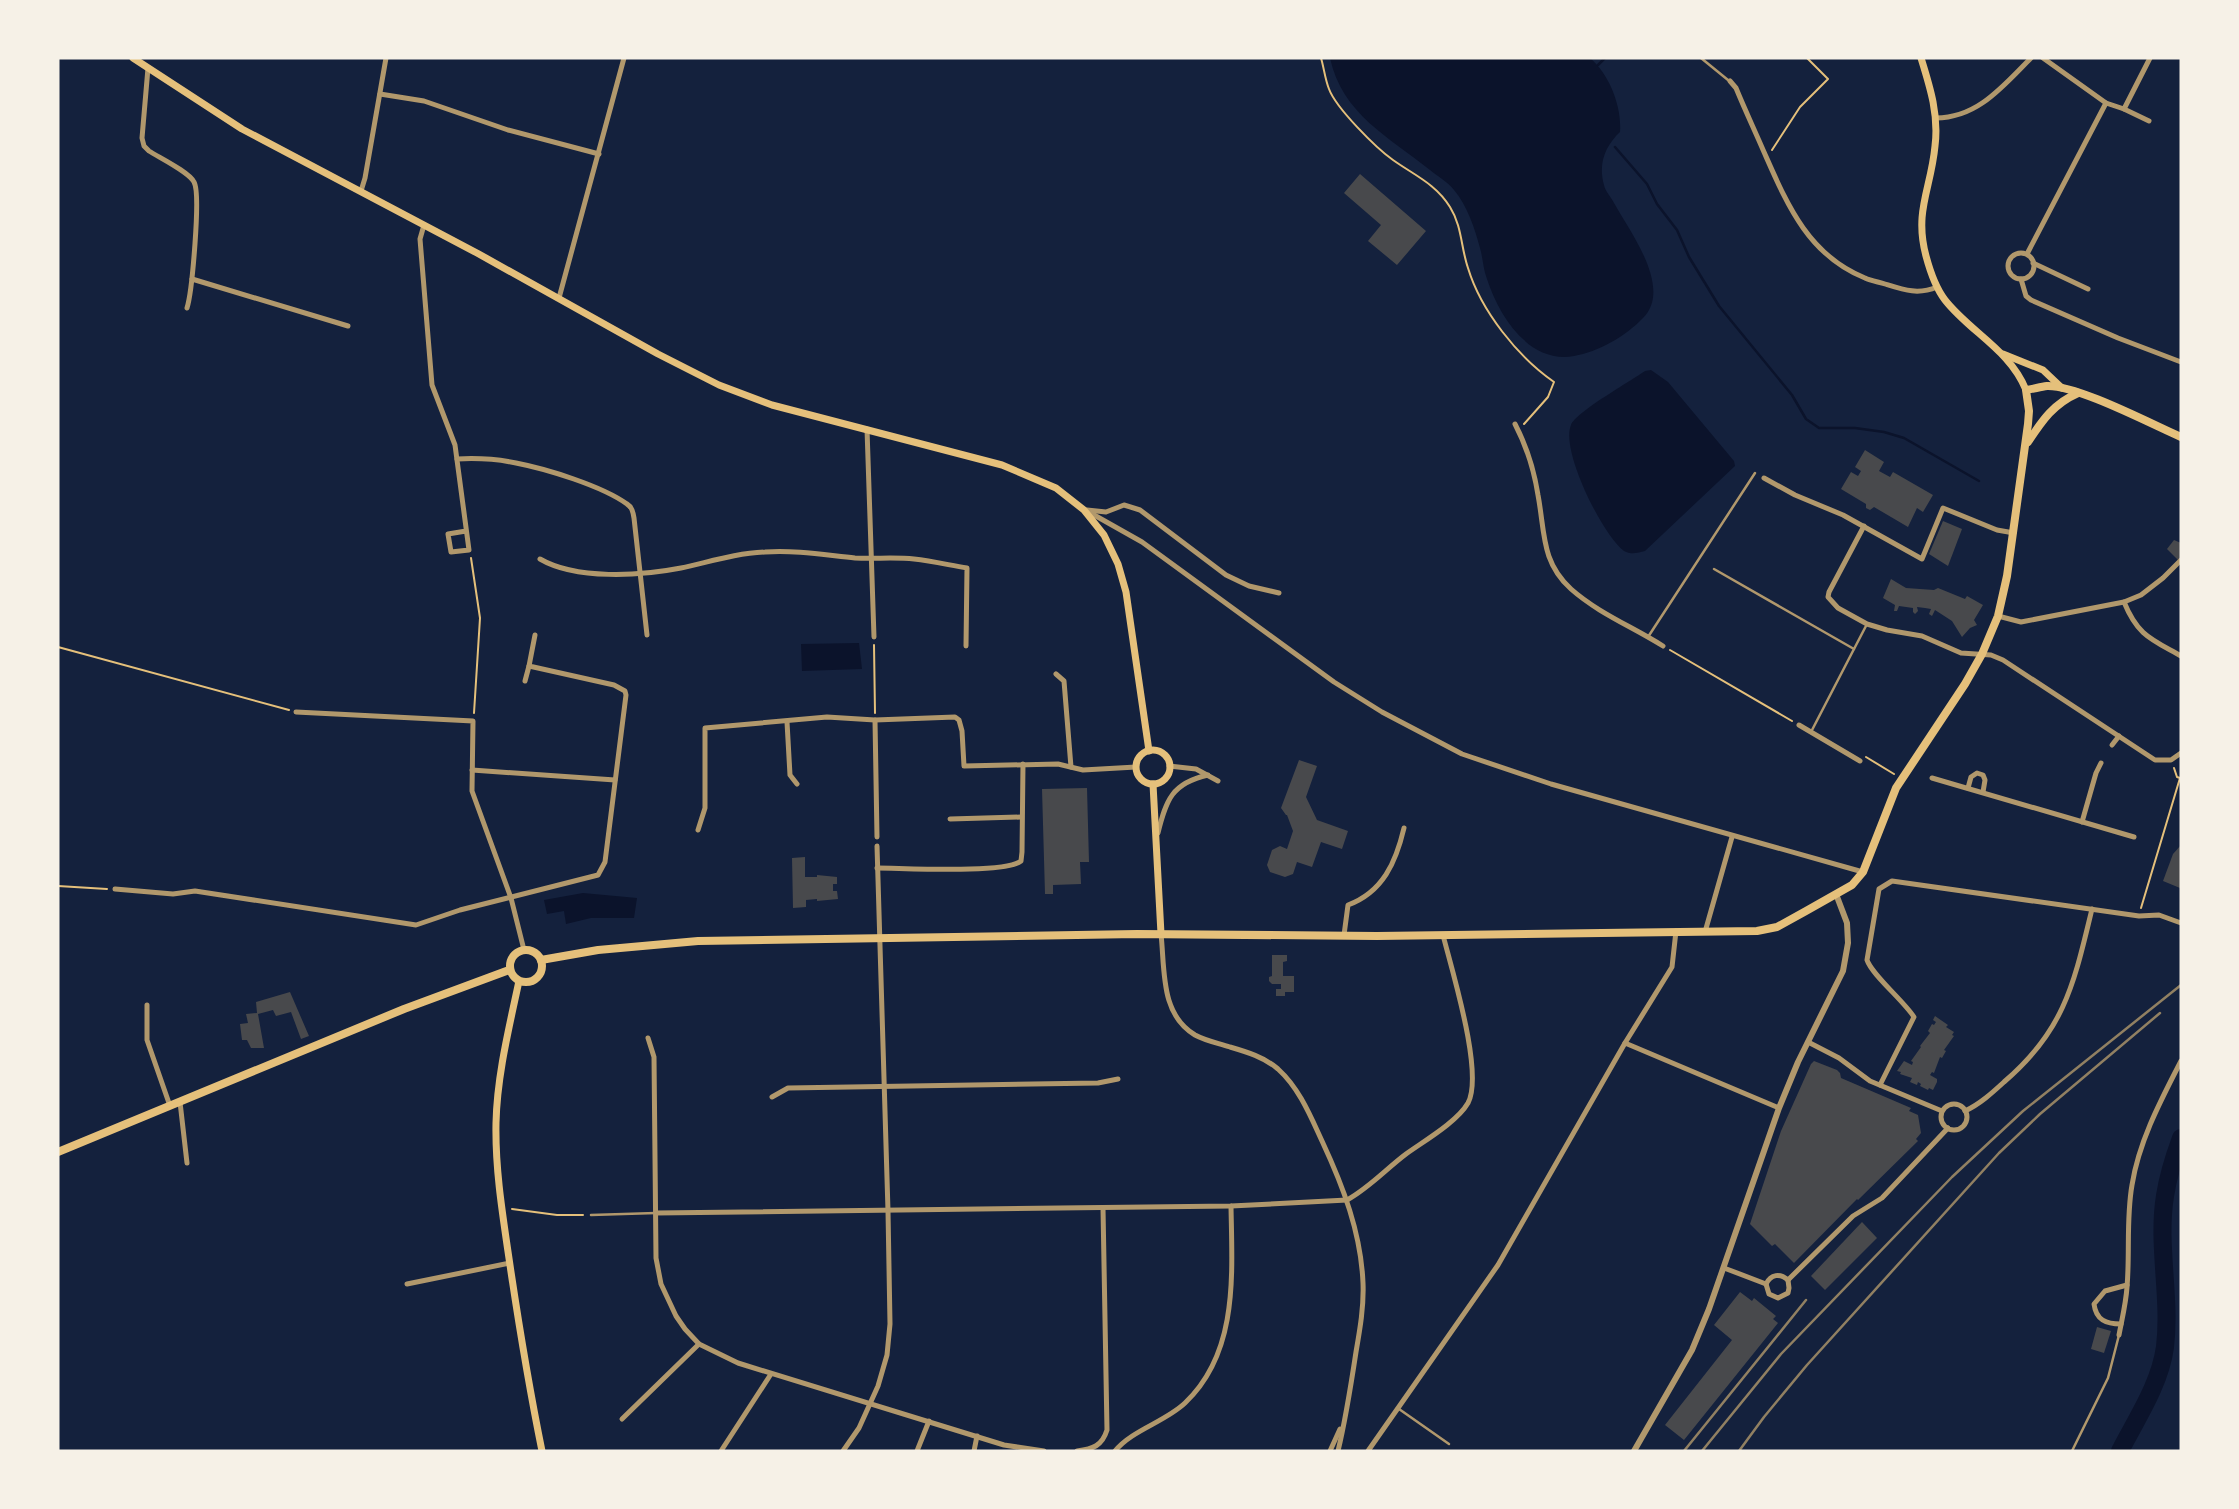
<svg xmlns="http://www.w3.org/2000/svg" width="2239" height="1509" font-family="Mulish,sans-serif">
	<rect width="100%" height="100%" fill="#14213d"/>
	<g fill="#0b132b">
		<path d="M1330,58h260c19,16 32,48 30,74 -15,14 -22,32 -16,53 1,6 7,12 10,18 16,29 59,85 29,115 -17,18 -45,34 -69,38 -45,8 -75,-40 -87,-77 -4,-10 -4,-21 -7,-31 -5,-19 -13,-43 -26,-58 -6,-8 -17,-14 -24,-20 -41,-33 -88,-56 -100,-112z"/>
		<path d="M1651,370l17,12 66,79 1,5 -90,85c-7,2 -14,4 -21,0 -21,-15 -64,-101 -53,-126 5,-13 60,-44 74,-54z"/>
		<path d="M859,643l3,26 -60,2 -1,-27z"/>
		<path d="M583,893l54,5 -3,20h-43l-25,6 -2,-13 -17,3 -3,-14z"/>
	</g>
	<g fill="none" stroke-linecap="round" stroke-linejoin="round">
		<g stroke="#0b132b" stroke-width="2.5">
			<path d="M1598,65l7,-7"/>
			<path d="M1615,147l32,37 10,20 20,26 12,27 30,49 73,89 14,24 13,9h36l29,4 20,6 75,43"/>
		</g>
		<path stroke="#0b132b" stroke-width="18" d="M2120,1451c17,-33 40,-67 45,-104 6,-50 -8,-102 0,-151 3,-20 9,-39 16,-58"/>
	</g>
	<g fill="#48494c">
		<path d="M1360,174l66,57 -29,34 -29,-24 13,-16 -37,-32z"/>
		<path d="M1865,450l19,12 -5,9 11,6 3,-5 40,23 -10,17 -6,-4 -9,19 -34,-20 -4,3 -4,-2v-4l-25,-15 10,-17 7,4 3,-5 -6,-4z"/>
		<path d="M1943,521l19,8 -14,37 -19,-12z"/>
		<path d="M2174,540l7,3v14l-2,4 -12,-12z"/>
		<path d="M1891,579l15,9 28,2 4,-2 27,11 2,-3 16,9 -9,15 3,5 -7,3 -8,9 -10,-16 -17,-11 -3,6 -3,-2 2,-5 -6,-1 -8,-1 1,4 -3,3 -2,-2v-4l-14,-2 -2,5h-3l1,-6 -12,-7z"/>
		<path d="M1299,760l18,6 -11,31 11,23 31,11 -6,18 -21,-7 -9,25 -15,-5 -4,12 -8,3 -15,-5 -3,-7 5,-15 8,-4 7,3 6,-18 -6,-16h-1l-5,-7z"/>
		<path d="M1087,788l2,74h-9l1,22 -28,1v9h-8l-3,-105z"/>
		<path d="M2181,845v39l-1,4 -17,-7 10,-27z"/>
		<path d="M805,857v20h12v-2l20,2v7h-4v7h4l1,8 -21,2v-2l-11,1v7l-13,1 -1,-50z"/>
		<path d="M1272,955h15v6l-4,1v14h11v16h-9v4h-9v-7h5v-5h-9l-3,-3v-4l3,-1z"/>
		<path d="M290,992l19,44 -8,3 -10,-27 -15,4 -3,-6 -15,4 6,34h-13l-4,-8h-5l-2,-16 8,-1 -2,-9 11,-1 -1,-11z"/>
		<path d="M1935,1016l13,9 -2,2 8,5 -2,3 2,1 -10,14 2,1 -4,7 -2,-1 -6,16 -2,-1 -2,3 7,4v3l-4,8 -4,-2 -1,2 -8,-4 1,-2 -3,-2 -1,3 -7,-3 2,-4 -12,-4 1,-2 -4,-1 7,-10 8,4 1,-3 -2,-1 10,-14 -1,-1 10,-13 -2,-2 4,-7 2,1 2,-3 -3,-2z"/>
		<path d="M1814,1061l23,9 3,3 1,5 70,30 -2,3 9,4 3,18 -5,6 2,2 -60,59 -1,-1 -63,64 -19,-19 -3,2 -22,-22 31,-93 30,-67z"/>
		<path d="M1862,1222l15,16 -52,52 -14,-14z"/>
		<path d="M1740,1292l12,9 2,-3 22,18 -3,3 5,4 -94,117 -19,-15 67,-85 -18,-15z"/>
		<path d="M2097,1327l14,4 -7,22 -13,-4z"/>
	</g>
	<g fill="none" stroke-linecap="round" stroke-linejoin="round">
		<g stroke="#e5c07b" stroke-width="2">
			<path d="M1321,58c3,10 4,21 8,31 7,19 47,59 64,71 21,15 43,24 57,47 12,19 11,41 18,61 13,43 50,89 86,114l-6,15 -24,27"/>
			<path d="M1772,150l28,-43 28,-28 -21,-21"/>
			<path d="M471,558l9,60 -6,95"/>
			<path d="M874,645l1,68"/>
			<path d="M58,647l231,63"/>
			<path d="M1670,650l122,71"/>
			<path d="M1866,757l28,17"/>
			<path d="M58,886l49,3"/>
			<path d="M2141,908l39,-130 -3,-1 -3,-9"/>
			<path d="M512,1209l45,6h26"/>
		</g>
		<g stroke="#b1986c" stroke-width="2.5">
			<path d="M1701,58l27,22"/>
			<path d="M1714,569l140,80 13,-25"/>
			<path d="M1648,637l107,-164"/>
			<path d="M1811,732l43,-83"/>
			<path d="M591,1215l65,-2"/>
			<path d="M1399,1409l50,35"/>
			<path d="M2072,1451l36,-73 11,-43"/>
		</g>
		<g stroke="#b1986c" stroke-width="5">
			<path d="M148,68l-6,70 2,8 5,5c11,7 40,21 45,31 7,12 -2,110 -7,126"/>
			<path d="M1730,81l6,7c9,22 19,43 28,64 23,52 44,103 101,126 6,3 14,4 20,6 19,6 33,11 52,3"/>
			<path d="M380,94l44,7 84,29 91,24"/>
			<path d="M2106,103l18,6 26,-51"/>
			<path d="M2124,109l25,12"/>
			<path d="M1936,118c42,0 68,-33 95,-60"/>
			<path d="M361,191l4,-13 21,-120"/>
			<path d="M424,225l-4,14 12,146 23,60 14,105 -18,2 -3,-18 18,-3"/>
			<circle cx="2021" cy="266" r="13"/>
			<path d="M2027,254l79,-151 -63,-45"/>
			<path d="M2033,263l55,26"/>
			<path d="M192,279l156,47"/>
			<path d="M2021,279l5,17 5,4 87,38 63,24"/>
			<path d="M559,298l65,-240"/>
			<path d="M1515,424c12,23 19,46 23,71 7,37 3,67 33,94 27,24 62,38 92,57"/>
			<path d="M867,429l7,208"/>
			<path d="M457,459c19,-1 40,0 59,4 31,6 86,23 111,41 5,3 6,8 7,14l13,117"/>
			<path d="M1764,478l31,17 48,20 79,44 21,-51 54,22 17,3"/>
			<path d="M1087,510l19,2 18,-7 16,5 86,65 23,11 30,7"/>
			<path d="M1087,511l55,31 192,140 48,30 80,42 89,30 312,88"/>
			<path d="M1864,526l-35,66 -1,5 10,11 29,16 20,6 35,6 39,17 30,2 12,5 152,100h16l10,-7"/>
			<path d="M540,559c36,21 100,17 141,9 28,-6 55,-15 84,-16 31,-2 60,3 90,6 20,1 40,-1 59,1 18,2 35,6 53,9l-1,78"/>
			<path d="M2124,602c14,34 27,37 57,54"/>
			<path d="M1998,616l23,6 103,-20 17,-7 22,-17 18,-18"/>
			<path d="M1056,674l8,7 7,86"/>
			<path d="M525,681l4,-15"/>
			<path d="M296,712l177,9 -1,70 39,107 13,52"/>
			<path d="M875,720l2,117"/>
			<path d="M787,722l3,53 7,9"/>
			<path d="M1799,725l61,36"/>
			<path d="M2112,745l7,-9"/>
			<path d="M1169,766l27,3 22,12"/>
			<path d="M472,770l143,10"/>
			<path d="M1932,778l202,59"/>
			<path d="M1968,788l3,-11 6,-4 6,2 2,5 -2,12"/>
			<path d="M950,819l71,-2"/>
			<path d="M2082,822l14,-49 5,-10"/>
			<path d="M698,830l7,-22v-80l122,-11 48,3 80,-3 4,3 3,11 2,35 94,-2 25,6 53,-3"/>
			<path d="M1158,833c8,-33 14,-50 50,-58"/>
			<path d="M877,868c26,0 128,6 144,-7l1,-9 1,-88"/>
			<path d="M115,889l58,5 22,-3 221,34 44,-15 138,-35 7,-13 21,-167 -1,-4 -11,-6 -85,-19 6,-31"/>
			<path d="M1705,932l27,-95"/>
			<path d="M1161,934c4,36 -1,80 34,101 11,6 23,8 35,12 17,5 34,10 48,22 21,19 32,46 44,72 21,45 39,92 41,142 1,23 -3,46 -7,69 -5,33 -10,66 -18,99"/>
			<path d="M1344,935l4,-30c35,-13 48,-43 56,-77"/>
			<path d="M147,1005v35l23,66"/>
			<path d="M648,1038l6,19 2,201 5,26 15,32 9,13 14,15 39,19 266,82 40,6"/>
			<path d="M1808,1042l31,16 31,23 72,30"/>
			<path d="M1625,1043l154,65"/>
			<path d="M1880,1085l34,-68c-11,-17 -42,-42 -47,-57l12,-71 13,-8 247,35 20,-1 22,8"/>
			<path d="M772,1097l16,-9 310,-5 20,-4"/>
			<path d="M180,1102l7,61"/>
			<circle cx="1954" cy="1117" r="13"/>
			<path d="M1965,1111c15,-7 27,-18 39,-29 61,-52 70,-99 88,-173"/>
			<path d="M656,1213l575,-7 116,-6c22,-12 39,-31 59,-46 18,-13 51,-32 62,-51 16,-30 -16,-132 -25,-168"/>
			<path d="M1724,1268l42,16"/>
			<path d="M1788,1280l65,-64 29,-18 66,-70"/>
			<path d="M407,1284l103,-21"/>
			<path d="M1766,1284l3,10 9,4 10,-5 1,-5 -1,-8"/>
			<path d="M1766,1284c5,-10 14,-11 22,-4"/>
			<path d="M2121,1324c-15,0 -25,-4 -27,-20l11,-13 22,-6"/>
			<path d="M2119,1335c3,-16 7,-32 8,-48 3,-34 -1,-68 5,-102 7,-44 29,-85 49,-124"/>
			<path d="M622,1419l77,-75"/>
			<path d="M721,1451l50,-77"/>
			<path d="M843,1451l16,-23 19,-42 9,-31 3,-31 -2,-113 -11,-365"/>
			<path d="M917,1451l12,-30"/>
			<path d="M974,1451l3,-15"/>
			<path d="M1077,1451c16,-2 25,-5 30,-21l-4,-222"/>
			<path d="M1115,1451c17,-21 50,-29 70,-48 54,-51 47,-130 46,-197"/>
			<path d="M1330,1451l10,-22"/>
			<path d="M1368,1451l130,-186 127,-222 47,-76 4,-36"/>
		</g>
		<path stroke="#b1986c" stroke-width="6" d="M1634,1451l58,-101 17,-41 70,-201 19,-46 45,-91 5,-28 -1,-20 -11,-29"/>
		<g stroke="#e5c07b" stroke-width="7">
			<path d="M133,58l109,71 235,124 181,101 61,31 53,20 230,60 54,23 28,22 20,25 14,29 8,28 23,159"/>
			<path d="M1921,58c9,29 18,57 14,88 -4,43 -21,65 -9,110 4,15 9,31 19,44 25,32 65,50 81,90"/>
			<path d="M2003,354l40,16 19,18"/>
			<circle cx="1153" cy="767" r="17"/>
			<path d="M1153,784l8,150"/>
			<path d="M519,981c-10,47 -22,95 -23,142 -1,50 8,100 15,149 9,60 19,120 31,179"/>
		</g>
		<g stroke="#e5c07b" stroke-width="8">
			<path d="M2028,442c14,-21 25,-38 50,-49"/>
			<circle cx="526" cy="966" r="16"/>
			<path d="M541,960l57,-10 100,-9 439,-7 240,2 380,-5 20,-4 29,-16 46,-26 11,-13 33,-84 69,-104 17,-30 16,-38 9,-40 21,-152 1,-13 -3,-21c7,-1 14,-3 21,-4 30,-1 104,38 134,51"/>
			<path d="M58,1152l346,-143 105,-39"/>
		</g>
		<g stroke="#918062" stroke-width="2.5">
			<path d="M1684,1451l122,-151"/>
			<path d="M1702,1451l79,-97 171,-177 71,-66 158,-126"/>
			<path d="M1739,1451l25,-34 43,-52 192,-212 41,-39 120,-101"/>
		</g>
	</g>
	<rect width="2239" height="1509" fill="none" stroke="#f6f1e7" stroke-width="119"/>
</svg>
